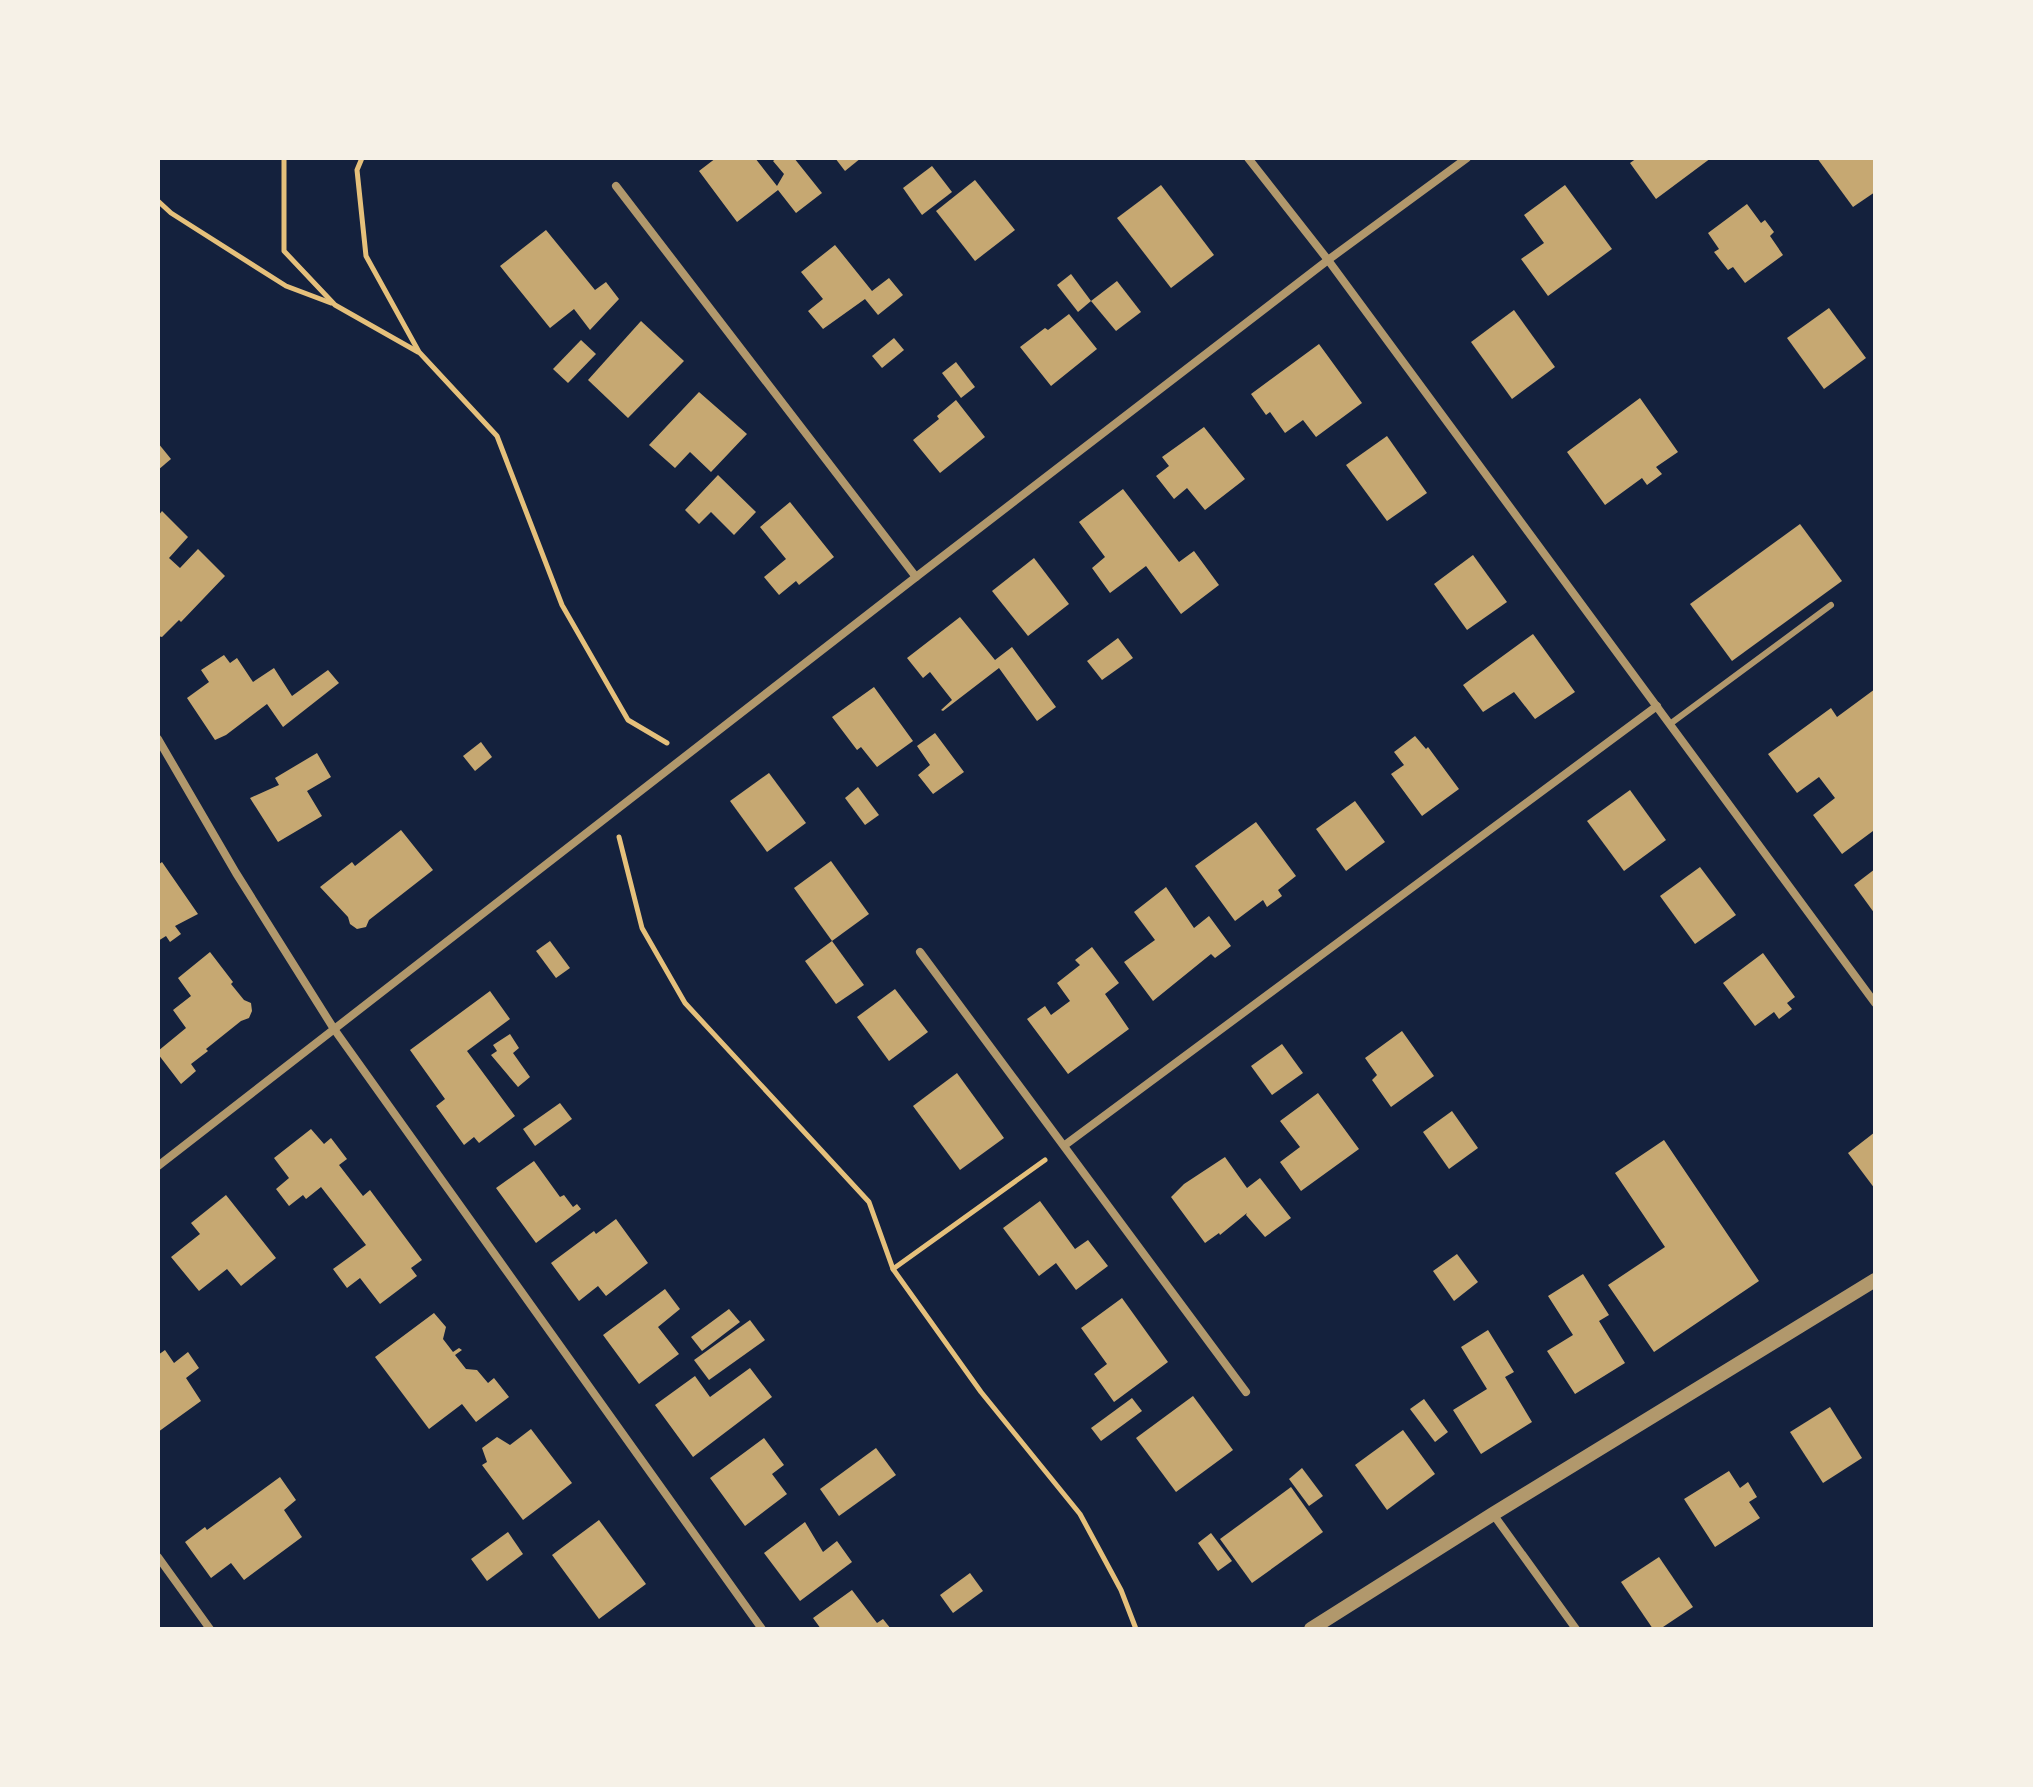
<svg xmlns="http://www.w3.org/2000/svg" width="2033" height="1787" font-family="'Noto Serif',serif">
	<rect width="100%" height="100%" fill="#14213d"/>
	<g fill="#c6a872">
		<path d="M716,158h39l22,28 7,-12 -11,-13 4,-3h17l28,35 -26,20 -18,-23 -41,32 -38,-51z"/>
		<path d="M835,158h26l-16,13z"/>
		<path d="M1637,158h74l-55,41 -26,-36z"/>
		<path d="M1817,158h58v34l-22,15z"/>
		<path d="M932,166l20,26 -30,23 -19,-27z"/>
		<path d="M975,180l40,50 -40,31 -39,-50z"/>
		<path d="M1161,185l53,70 -43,33 -54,-70z"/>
		<path d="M1565,185l47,64 -64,47 -27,-37 23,-16 -20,-28z"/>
		<path d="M1747,204l14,19 4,-3 9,12 -4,4 13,19 -38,28 -12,-16 -5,3 -14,-18 5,-3 -11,-16z"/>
		<path d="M546,230l49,60 11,-8 13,17 -29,31 -16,-21 -24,19 -50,-62z"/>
		<path d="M835,245l37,46 17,-13 14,17 -25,20 -13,-16 -42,30 -15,-18 15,-12 -22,-27z"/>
		<path d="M1071,274l20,27 -13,11 -21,-27z"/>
		<path d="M1117,281l24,31 -25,19 -25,-30z"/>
		<path d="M1829,308l37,50 -42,31 -37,-51z"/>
		<path d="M1514,310l41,57 -43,32 -41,-57z"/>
		<path d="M1069,314l28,35 -46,37 -31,-39 25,-19 3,2z"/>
		<path d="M641,321l43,40 -56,57 -40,-38z"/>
		<path d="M894,338l10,12 -22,18 -10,-12z"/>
		<path d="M581,340l15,14 -28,29 -15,-14z"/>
		<path d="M1319,344l43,59 -46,34 -13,-17 -18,13 -15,-21 -4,3 -15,-21z"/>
		<path d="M956,362l19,25 -14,11 -19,-25z"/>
		<path d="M699,392l48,42 -36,38 -21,-20 -15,16 -26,-23z"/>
		<path d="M1640,398l38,54 -22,15 6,7 -15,11 -5,-7 -37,27 -38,-53z"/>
		<path d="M956,400l29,37 -45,36 -27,-33 26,-21 -2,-3z"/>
		<path d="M1204,427l41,52 -40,31 -18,-22 -13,11 -18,-23 13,-10 -7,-9z"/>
		<path d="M1387,436l40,57 -40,28 -41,-56z"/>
		<path d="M158,443l13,16 -13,11z"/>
		<path d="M718,475l38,37 -22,23 -23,-23 -12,12 -14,-14z"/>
		<path d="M1123,489l56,73 15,-11 25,34 -38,29 -35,-48 -36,27 -18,-25 13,-11 -26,-35z"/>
		<path d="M790,502l44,55 -35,28 -3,-4 -17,14 -15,-18 22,-18 -26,-32z"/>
		<path d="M162,511l26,26 -19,21 11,10 18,-19 27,27 -44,46 -2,-2 -17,17 -4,-1v-120z"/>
		<path d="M1800,524l42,57 -110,80 -42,-57z"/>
		<path d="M1473,555l34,47 -40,28 -33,-46z"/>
		<path d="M1034,558l35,46 -41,32 -36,-45z"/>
		<path d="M960,617l35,43 17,-13 44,60 -19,14 -38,-53 -56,43 -2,-1 11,-10 -22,-28 -7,6 -16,-20z"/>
		<path d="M1533,634l42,58 -40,27 -21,-27 -31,20 -20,-27z"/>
		<path d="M1118,638l15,20 -31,22 -15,-19z"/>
		<path d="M224,655l6,8 7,-5 16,24 21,-14 18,28 36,-26 11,13 -56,44 -16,-23 -41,31 -11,5 -28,-42 22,-16 -8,-12z"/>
		<path d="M874,687l39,54 -36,26 -16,-20 -4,3 -25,-33z"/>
		<path d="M1875,689v144l-2,-2 -31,23 -29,-39 22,-17 -16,-21 -22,16 -29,-39 63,-46 6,9z"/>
		<path d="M935,733l29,39 -31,22 -15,-19 12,-10 -13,-19z"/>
		<path d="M1415,736l11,13 2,-2 31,42 -37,27 -31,-42 13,-9 -10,-13z"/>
		<path d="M481,742l11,15 -17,14 -12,-15z"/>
		<path d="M317,753l14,24 -24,14 15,25 -44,26 -28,-44 29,-13 -4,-7z"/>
		<path d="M769,773l37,50 -39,29 -37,-51z"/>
		<path d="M858,787l21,28 -14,10 -20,-27z"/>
		<path d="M1630,790l36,50 -42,31 -37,-50z"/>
		<path d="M1355,801l30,41 -39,29 -30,-42z"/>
		<path d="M1256,822l40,54 -18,14 4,6 -15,11 -4,-7 -28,21 -40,-55z"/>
		<path d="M401,830l32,40 -64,50 -3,7 -9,2 -7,-5 -2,-7 -28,-30 32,-25 3,4z"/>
		<path d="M831,861l38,53 -37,27 -38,-53z"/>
		<path d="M162,862l36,52 -23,12 6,8 -11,8 -4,-6 -8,5v-76z"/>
		<path d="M1700,867l36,48 -41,29 -35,-48z"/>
		<path d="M1875,869v45l-21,-29z"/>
		<path d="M1166,887l28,41 15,-12 22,30 -16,12 -4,-4 -58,47 -29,-39 31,-22 -21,-28z"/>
		<path d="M550,941l20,27 -14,10 -20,-27z"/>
		<path d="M832,941l32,44 -28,19 -31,-43z"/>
		<path d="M1092,947l27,36 -14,11 24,35 -61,45 -41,-55 18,-13 6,9 19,-14 -13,-18 23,-18 -5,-5z"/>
		<path d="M210,952l23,30 -2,2 13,16 7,3 1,8 -3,7 -8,3 -35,28 2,2 -17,13 5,7 -15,13 -23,-30v-3l28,-23 -13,-18 18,-14 -13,-18z"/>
		<path d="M1763,953l32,44 -8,6 5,6 -13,10 -5,-7 -19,14 -32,-43z"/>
		<path d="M895,989l33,43 -39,29 -32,-44z"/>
		<path d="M490,991l20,28 -43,32 48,65 -36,27 -5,-6 -10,8 -28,-39 9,-7 -35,-49z"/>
		<path d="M1402,1031l32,45 -43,31 -19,-27 5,-5 -12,-17z"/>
		<path d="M510,1034l9,14 -6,5 17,24 -12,10 -27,-32 6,-4 -4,-6z"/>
		<path d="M1282,1044l21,29 -31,22 -21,-29z"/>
		<path d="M957,1073l47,65 -44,32 -47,-64z"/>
		<path d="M1318,1093l41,56 -58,42 -21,-29 20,-15 -20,-26z"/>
		<path d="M560,1103l12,16 -37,27 -12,-17z"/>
		<path d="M1452,1111l26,37 -29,21 -26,-37z"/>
		<path d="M311,1129l13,15 7,-6 16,21 -8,6 24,31 7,-6 52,70 -11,8 6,8 -37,28 -20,-26 -13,10 -14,-19 33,-24 -45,-58 -15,12 -3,-4 -14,11 -13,-17 13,-11 -15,-20z"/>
		<path d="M1875,1132v57l-27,-36z"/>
		<path d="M1664,1140l95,141 -105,71 -46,-67 57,-38 -50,-74z"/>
		<path d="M1225,1157l22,31 13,-10 31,40 -26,19 -19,-22 1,-2 -27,22 -1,-2 -14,10 -34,-46 13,-13z"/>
		<path d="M534,1161l26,36 4,-2 9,12 4,-3 4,5 -45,34 -40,-55z"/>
		<path d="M226,1195l50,63 -35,28 -14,-17 -28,22 -28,-34 29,-23 -9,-11z"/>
		<path d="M1040,1201l35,48 13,-9 20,26 -32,24 -20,-27 -17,13 -36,-48z"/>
		<path d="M616,1219l32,44 -42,33 -8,-10 -19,15 -28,-38 43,-32 2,3z"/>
		<path d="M1457,1254l21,28 -24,19 -21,-30z"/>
		<path d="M1583,1274l26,41 -10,6 26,42 -50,31 -28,-43 26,-16 -25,-39z"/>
		<path d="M665,1289l15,20 -22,18 21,27 -40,30 -36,-49z"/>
		<path d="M1122,1298l46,64 -54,40 -20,-28 13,-10 -26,-36z"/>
		<path d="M729,1309l11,13 -38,29 -11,-14z"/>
		<path d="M434,1313l12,14 -3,12 10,13 6,-4 3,2 -7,5 11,14 11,1 11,13 6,-5 15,19 -33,25 -14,-18 -33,25 -54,-72z"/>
		<path d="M750,1320l15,20 -56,40 -15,-20z"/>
		<path d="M1488,1330l26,42 -9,5 27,45 -51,32 -28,-44 34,-21 -26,-42z"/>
		<path d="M165,1350l9,13 14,-11 11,16 -13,10 15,23 -43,31v-77z"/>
		<path d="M750,1368l22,29 -79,60 -38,-52 40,-29 15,21z"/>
		<path d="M1193,1396l40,54 -57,42 -40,-54z"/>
		<path d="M1132,1398l10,13 -41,30 -10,-13z"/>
		<path d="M1424,1399l24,33 -13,10 -25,-33z"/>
		<path d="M1830,1407l32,51 -39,25 -33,-51z"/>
		<path d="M531,1429l41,54 -49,37 -41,-55 5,-3 -5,-14 15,-11 13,8z"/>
		<path d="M1403,1430l32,44 -48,36 -32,-45z"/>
		<path d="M764,1438l20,27 -12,9 15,20 -42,32 -35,-48z"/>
		<path d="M876,1448l20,27 -57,41 -19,-27z"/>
		<path d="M1302,1468l21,28 -14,10 -20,-27z"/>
		<path d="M1729,1471l11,17 8,-6 9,15 -8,5 11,16 -45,29 -31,-48z"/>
		<path d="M280,1477l16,23 -12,10 18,27 -58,43 -13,-17 -20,15 -26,-36 20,-15 2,3z"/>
		<path d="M1291,1487l32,45 -71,51 -32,-44z"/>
		<path d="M599,1520l47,64 -47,35 -47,-64z"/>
		<path d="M805,1522l18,30 14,-11 15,21 -52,39 -36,-48z"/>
		<path d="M508,1532l15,22 -36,27 -16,-22z"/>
		<path d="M1211,1533l21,28 -14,10 -20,-28z"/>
		<path d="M1659,1557l34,50 -33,22h-7l-32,-47z"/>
		<path d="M970,1573l13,18 -30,22 -13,-18z"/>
		<path d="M852,1590l25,33 6,-4 8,10h-70l-8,-11z"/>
	</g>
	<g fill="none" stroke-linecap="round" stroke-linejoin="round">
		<g stroke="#e5c07b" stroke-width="5">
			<path d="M284,158v93l51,54 83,47"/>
			<path d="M362,158l-5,12 9,86 53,96 78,84 65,169 66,115 39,23"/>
			<path d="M158,201l13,12 115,73 45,17"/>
			<path d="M619,837l23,91 43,75 184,199 24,67 88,123 99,122 41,76 15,39"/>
			<path d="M893,1269l152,-109"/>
		</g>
		<path stroke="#b1986c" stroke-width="6" d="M1670,724l161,-119"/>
		<g stroke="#b1986c" stroke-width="8">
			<path d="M1248,158l80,102 547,743"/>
			<path d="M616,186l300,391"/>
			<path d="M158,739l78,134 98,156 428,600"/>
			<path d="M920,952l326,440"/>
			<path d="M1065,1145l592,-439"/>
			<path d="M158,1166l758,-589 412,-317 139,-102"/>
			<path d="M1493,1514l83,115"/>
			<path d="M158,1557l52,72"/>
		</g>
		<path stroke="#b1986c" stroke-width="14" d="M1311,1629l182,-115 382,-234"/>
	</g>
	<rect width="2033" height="1787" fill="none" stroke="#f6f1e7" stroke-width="320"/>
</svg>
